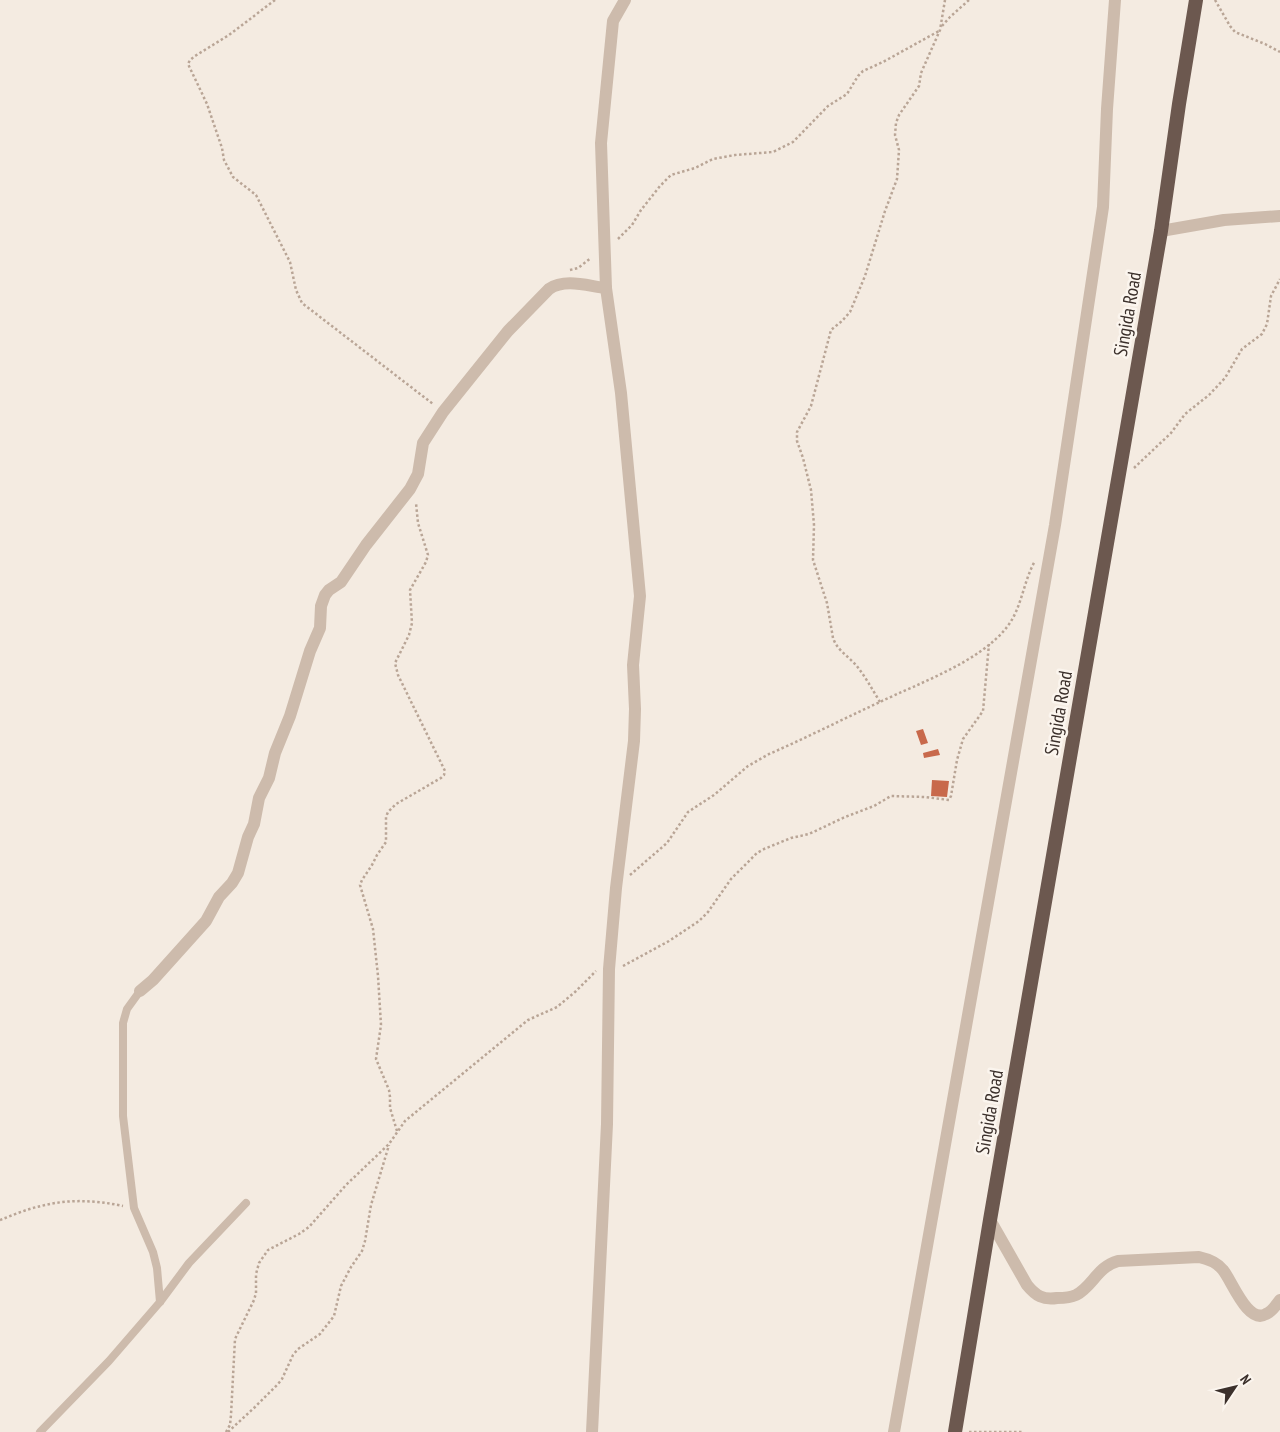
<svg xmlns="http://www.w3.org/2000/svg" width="1280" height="1432" font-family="'PT Sans Narrow',sans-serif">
	<rect width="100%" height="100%" fill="#f4ebe1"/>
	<g fill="#c8694b">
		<path d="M923,729l5,14 -7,2 -5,-14z"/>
		<path d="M938,749l2,6 -16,3 -1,-5z"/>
		<path d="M932,780l17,1 -2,16 -16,-1z"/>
	</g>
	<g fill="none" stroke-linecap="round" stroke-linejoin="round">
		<g stroke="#b9a596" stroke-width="2.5" stroke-dasharray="2.5 2.5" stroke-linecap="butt">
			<path d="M275,0l-46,35 -34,21 -5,4 -2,4 19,40 15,44 2,12 9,17 23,18 34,67 6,28 6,13 131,101"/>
			<path d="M1215,0l15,26 5,6 30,12 15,8"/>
			<path d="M942,26l8,-9 19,-17"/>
			<path d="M618,239l14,-14 9,-15 19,-24 11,-11 24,-7 18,-9 22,-4 38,-3 20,-10 35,-36 19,-12 11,-18 5,-5 20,-9 56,-31"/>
			<path d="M570,270l8,-2 13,-10"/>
			<path d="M1134,468l37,-35 14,-19 24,-19 16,-17 17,-29 20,-15 5,-10 4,-28 9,-17"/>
			<path d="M880,702c-8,-13 -15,-26 -24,-37 -8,-9 -19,-15 -23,-27l-6,-35 -14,-43 1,-35 -3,-35 -8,-32 -6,-17v-9l14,-26 20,-76 11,-9 8,-9 15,-36 20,-65 12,-32 2,-29 -4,-15 1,-12 3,-8 20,-29 2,-13 19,-43 5,-30"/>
			<path d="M630,875l37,-32 21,-31 26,-17 34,-29 21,-12c37,-16 74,-35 111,-52 39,-19 100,-40 127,-75 15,-19 16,-45 28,-66"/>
			<path d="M623,966l46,-25 30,-20 9,-9 23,-33 26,-26 7,-4 27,-11 18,-4 36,-17 29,-11 17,-10 34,1 24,3 2,-4 6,-36 6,-21 20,-28 6,-67"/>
			<path d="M397,1131l-7,-23v-11l-1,-7 -13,-31 5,-34 -3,-49 -5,-47 -13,-44 2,-5 10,-15 5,-10 9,-13v-25l2,-5 8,-8 45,-26 3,-3 1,-4 -47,-96 -3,-12 14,-28 3,-12 -2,-33 16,-28 2,-7 -10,-32 -2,-20"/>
			<path d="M0,1220c13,-5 27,-11 41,-14 27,-7 54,-6 82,0"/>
			<path d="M226,1432l4,-7 1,-10 4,-76 19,-39 2,-7v-19l3,-11 9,-13 31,-16 10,-7 37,-42 43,-41 16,-23 123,-101 29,-13 18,-15 21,-21"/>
			<path d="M228,1432l27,-25 23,-23 4,-5 11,-24 5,-6 22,-15 14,-18 7,-30 10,-19 11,-16 3,-10 6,-36 18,-60"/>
			<path d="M969,1432h54"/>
		</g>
		<g stroke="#cdbbac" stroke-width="8">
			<path d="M140,991l-13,18 -4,14v93l11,92 19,44 4,16 3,34"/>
			<path d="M40,1432l69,-71 51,-59 29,-39 57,-60"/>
		</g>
		<g stroke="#cdbbac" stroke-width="12">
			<path d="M1161,231l63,-11 56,-4"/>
			<path d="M140,991l13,-11 53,-59 13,-24 13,-14 6,-10 10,-36 6,-13 5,-26 10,-20 6,-25 15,-37 20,-65 10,-23 1,-22 4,-11 4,-5 12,-8 25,-37 44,-56 8,-15 5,-31 20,-31 65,-81 41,-42c16,-11 39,-3 57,-1"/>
			<path d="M990,1220l37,65c9,11 16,15 30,13 6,0 13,0 19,-3 17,-9 21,-28 42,-34l81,-4c9,2 18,5 24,13 9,11 25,55 43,44 6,-2 10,-9 14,-14"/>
			<path d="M592,1432l15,-308 2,-155 7,-81 18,-147 1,-32 -2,-44 7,-69 -19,-203 -15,-105 -5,-145 12,-122 12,-21"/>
			<path d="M894,1432l161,-907 48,-318 4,-98 8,-109"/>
		</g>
		<path stroke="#6c584f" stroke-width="14" d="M955,1432l35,-212 171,-989 18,-127 17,-104"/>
	</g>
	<g text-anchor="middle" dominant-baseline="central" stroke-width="5" stroke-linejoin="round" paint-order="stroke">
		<g font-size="19" fill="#3b302b" stroke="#fbf5ee">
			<text transform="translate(1127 314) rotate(-80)">Singida Road</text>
			<text transform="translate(1058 713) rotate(-80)">Singida Road</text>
			<text transform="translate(989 1112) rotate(-80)">Singida Road</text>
		</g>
	</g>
	<g transform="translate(1235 1387) rotate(55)" stroke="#fbf5ee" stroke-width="4" paint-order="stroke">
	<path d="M0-4L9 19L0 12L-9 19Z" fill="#3b302b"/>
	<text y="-8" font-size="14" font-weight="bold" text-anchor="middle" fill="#3b302b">N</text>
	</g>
</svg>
